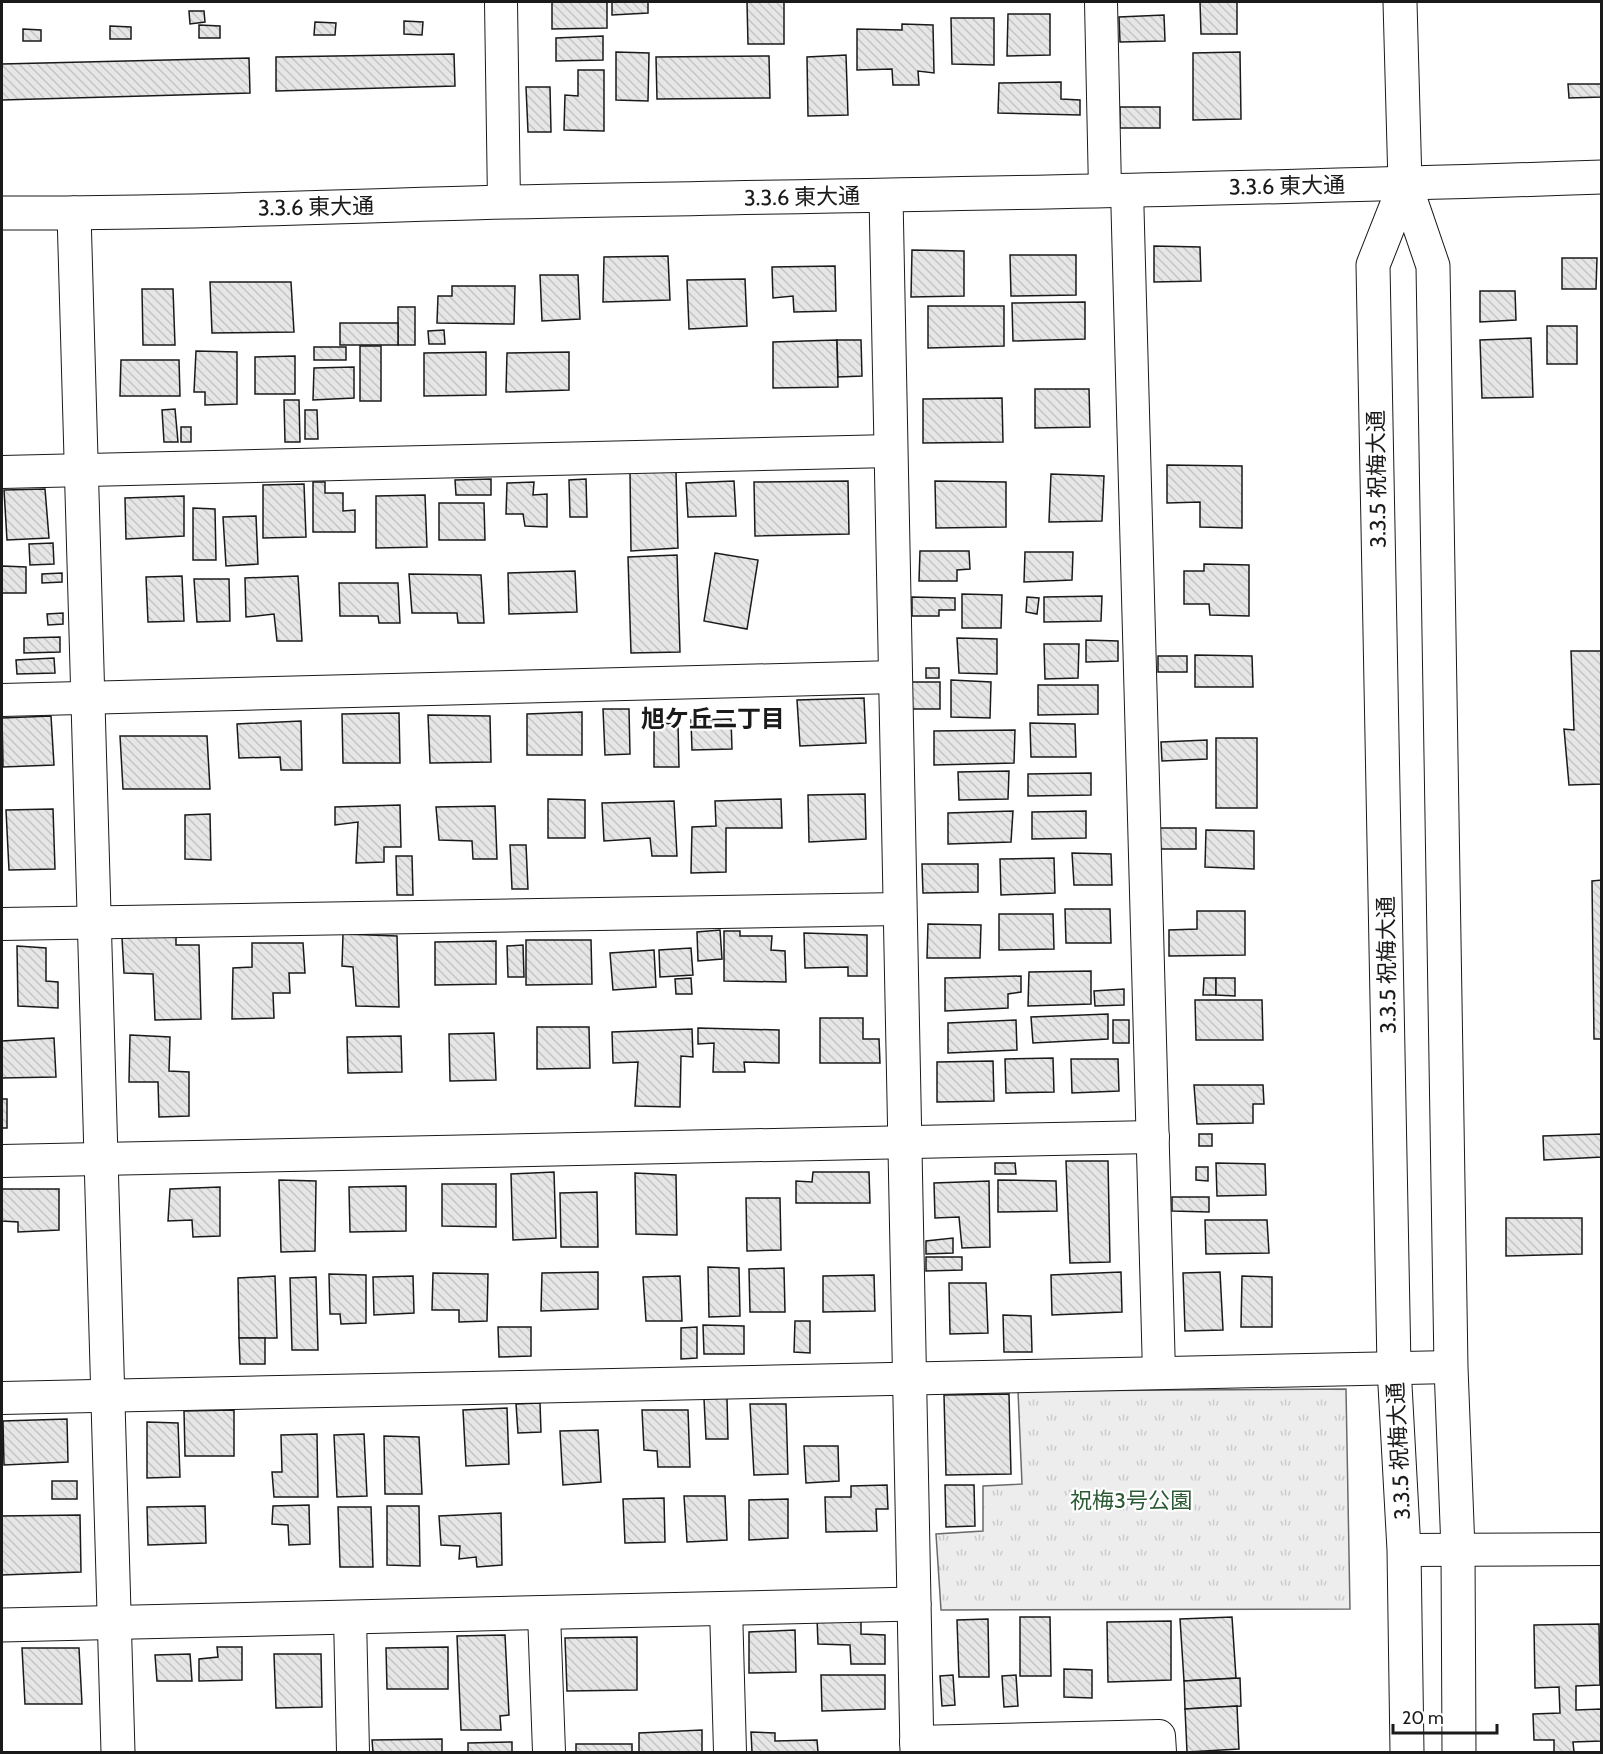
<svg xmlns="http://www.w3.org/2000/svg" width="1603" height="1754" font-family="Cabin,'Noto Sans JP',sans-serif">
	<defs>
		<pattern id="park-tufts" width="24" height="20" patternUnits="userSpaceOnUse" patternTransform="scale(1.5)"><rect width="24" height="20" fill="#ededed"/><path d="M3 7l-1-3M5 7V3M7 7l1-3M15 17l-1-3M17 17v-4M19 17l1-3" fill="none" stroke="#cbcbcb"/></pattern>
		<pattern id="building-back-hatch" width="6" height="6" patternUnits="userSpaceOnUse" patternTransform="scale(1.5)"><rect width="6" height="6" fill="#e6e6e6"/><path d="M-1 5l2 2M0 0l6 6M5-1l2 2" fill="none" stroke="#c5c5c5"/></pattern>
	</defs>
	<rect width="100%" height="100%" fill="#fff"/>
	<path fill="url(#park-tufts)" stroke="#6a6a6a" stroke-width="1.5" d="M1346,1389l4,220 -409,1 -5,-76 47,-3v-45l39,-2 -4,-93z"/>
	<g fill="url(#building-back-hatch)" stroke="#1a1a1a" stroke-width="1.5">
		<path d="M552,2h55v26l-55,1z"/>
		<path d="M612,2h36v11l-36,2z"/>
		<path d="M747,2h37v42h-36z"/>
		<path d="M1200,2h37v32h-36z"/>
		<path d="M189,11h15l1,11 -15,2z"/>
		<path d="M1008,14h42v41l-43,1z"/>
		<path d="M1164,15l1,26 -45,1 -1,-25z"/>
		<path d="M951,18h43v47l-42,-1z"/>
		<path d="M404,21l19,1 -1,13 -18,-1z"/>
		<path d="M315,22l21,1 -1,12h-21z"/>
		<path d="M902,24l31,1 1,48 -16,-2 1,14h-26l-1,-16 -35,1v-41l45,1z"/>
		<path d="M199,25l21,1v12h-21z"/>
		<path d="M110,26l21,1v12h-21z"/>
		<path d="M23,29l18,1v11h-18z"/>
		<path d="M603,36v24l-47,1v-23z"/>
		<path d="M616,52l33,1 -1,48 -32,-1z"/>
		<path d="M1240,52l1,67 -48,1v-67z"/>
		<path d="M454,54l1,32 -179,5v-34z"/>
		<path d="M846,55l2,60 -40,1 -1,-59z"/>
		<path d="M769,56l1,42 -113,1 -1,-42z"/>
		<path d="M249,58l1,35 -248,7v-36z"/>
		<path d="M578,70h26v61l-40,-1 1,-35 13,1z"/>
		<path d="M1061,82v17l19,1v15l-82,-2 1,-30z"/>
		<path d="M1568,84h34v13l-33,1z"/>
		<path d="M526,87h24l1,45h-23z"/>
		<rect x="1120" y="107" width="40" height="21"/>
		<path d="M1154,246l46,1 1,34 -47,1z"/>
		<path d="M912,250l52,1v45l-53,1z"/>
		<path d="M1010,255h66v40l-65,1z"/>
		<path d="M668,256l2,44 -67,2 1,-45z"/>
		<path d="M1562,258h35l-1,31h-34z"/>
		<path d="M835,266l1,45 -42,1 -1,-16 -20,2 -1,-31z"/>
		<path d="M540,275h38l2,44 -38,2z"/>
		<path d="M745,279l2,47 -58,3 -2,-49z"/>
		<path d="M210,282h81l3,50 -82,1z"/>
		<path d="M452,286h63l-1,38 -77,-1 1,-27h14z"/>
		<path d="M142,289h31l2,56h-32z"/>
		<path d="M1480,291h35l1,29 -36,2z"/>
		<path d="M1085,302v37l-72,2 -1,-38z"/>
		<path d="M928,306h76v40l-76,2z"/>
		<rect x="398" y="307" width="17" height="38"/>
		<rect x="340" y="323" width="58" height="22"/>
		<rect x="1547" y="326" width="30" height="38"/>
		<path d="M444,330l1,14h-16l-1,-13z"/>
		<path d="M1531,338l2,59 -51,1 -2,-58z"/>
		<path d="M837,340l1,47 -65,1v-46z"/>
		<path d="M837,340h24l1,36 -24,1z"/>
		<rect x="360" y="346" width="21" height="55"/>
		<rect x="314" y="347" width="32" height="13"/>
		<path d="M196,351l41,1v52l-32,1v-13h-11z"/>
		<path d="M486,352v43l-62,1v-43z"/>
		<path d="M569,352v38l-63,2 1,-39z"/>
		<path d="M295,356v38h-40v-37z"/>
		<path d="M121,360h58l1,36h-60z"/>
		<path d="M354,367v31l-41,2 1,-32z"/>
		<path d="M1035,389h54l1,38 -55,1z"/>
		<path d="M1002,398l1,44 -80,1v-44z"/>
		<path d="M284,400h15l1,42h-15z"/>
		<path d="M175,409l3,33h-14l-2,-32z"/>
		<path d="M305,410h12l1,29h-13z"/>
		<rect x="181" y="427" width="10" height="15"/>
		<path d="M1167,465l75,1v62l-42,-1v-25l-33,1z"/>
		<path d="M630,472h46l2,76 -47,3z"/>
		<path d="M1051,474l53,2 -2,45 -53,1z"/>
		<path d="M491,479v16h-35l-1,-15z"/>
		<path d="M586,479l1,38h-17l-1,-37z"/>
		<path d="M734,481l2,35 -48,1 -2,-34z"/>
		<path d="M848,481l1,53 -94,2 -1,-54z"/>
		<path d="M935,481l71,1v45l-70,1z"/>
		<path d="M313,482h12v11h18v18l12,-1v22h-42z"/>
		<path d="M534,482l-1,13 14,-1v33l-22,-1 -2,-12h-17l1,-31z"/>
		<path d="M304,484l2,53 -43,1v-53z"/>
		<path d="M45,489l4,49 -42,2 -3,-50z"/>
		<path d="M425,495l2,52 -51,1v-52z"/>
		<path d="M184,496v40l-58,3 -1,-41z"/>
		<path d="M439,503h45l1,37h-46z"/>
		<path d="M193,508l22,1 1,51h-23z"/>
		<path d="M256,516l2,48 -32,2 -3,-49z"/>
		<path d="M53,543l1,21 -24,1 -1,-21z"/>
		<path d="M920,551h49l1,18 -13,1v11h-38z"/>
		<path d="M1025,552h48l-1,28 -48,2z"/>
		<path d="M715,553l43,7 -11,69 -43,-8z"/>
		<path d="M677,555l3,97 -49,1 -3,-96z"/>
		<path d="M1204,564l45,1v51l-39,-1 -1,-11h-25v-33h20z"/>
		<path d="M2,566l24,1v26h-24z"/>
		<path d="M575,571l2,41 -68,2 -1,-41z"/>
		<path d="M62,573v9l-20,1v-9z"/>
		<path d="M409,574l72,1 3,48h-26l-1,-10h-45z"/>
		<path d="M182,576l2,45 -36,1 -2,-45z"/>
		<path d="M298,576l4,65h-25l-3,-27 -28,3 -1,-39z"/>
		<path d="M194,579h35l1,42 -33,1z"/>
		<path d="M339,583h59l2,40h-21l-1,-7h-38z"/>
		<path d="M962,594l40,1 -1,33h-39z"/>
		<path d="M1102,596l-1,25 -57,1v-25z"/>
		<path d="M912,597l43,1v12h-16v6h-27z"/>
		<path d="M1027,597l12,1 -2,16 -11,-2z"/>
		<path d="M63,613v11l-15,1 -1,-11z"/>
		<path d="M60,637v15l-36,1v-15z"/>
		<path d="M957,638l40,1v35l-38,-1z"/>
		<path d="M1086,640l32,1v20l-32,1z"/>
		<path d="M1044,644h35l-1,34 -33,1z"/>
		<path d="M1571,651h31v133l-33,1 -5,-56 10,1z"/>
		<path d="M1195,655l57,1 1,31h-58z"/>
		<rect x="1158" y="656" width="29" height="16"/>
		<path d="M54,658l1,15 -38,1 -1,-14z"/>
		<rect x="926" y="668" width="13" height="10"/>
		<path d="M951,680l40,2 -1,36 -39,-1z"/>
		<rect x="911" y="682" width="29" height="27"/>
		<path d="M1038,685h60v29l-60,1z"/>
		<path d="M864,698l2,45 -66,3 -3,-46z"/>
		<path d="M603,709h26l1,45 -25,1z"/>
		<path d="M582,712v43h-55v-41z"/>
		<path d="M399,713l1,50h-57l-1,-49z"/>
		<path d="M428,715l62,1 1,46 -61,1z"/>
		<path d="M51,716l3,49 -51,2 -1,-49z"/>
		<path d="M731,719l1,30 -40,1 -1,-30z"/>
		<path d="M301,721l1,49h-21l-1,-13 -41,1 -2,-34z"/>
		<path d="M654,723l24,1 1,43h-25z"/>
		<path d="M1030,723l45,1 1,33h-45z"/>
		<path d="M1015,730l-1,33 -80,2v-34z"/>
		<path d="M120,736h87l3,53h-87z"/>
		<rect x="1216" y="738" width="41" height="70"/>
		<path d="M1207,740v19l-45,2 -1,-19z"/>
		<path d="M1009,771l-1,28 -49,1 -1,-28z"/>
		<path d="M1091,773v22l-63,1v-22z"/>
		<path d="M865,794l1,45 -57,3 -1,-47z"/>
		<path d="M548,799l37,1v38h-37z"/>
		<path d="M781,799l1,29h-56v44l-35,1 1,-46 24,-1 -1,-25z"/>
		<path d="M674,801l3,55h-25l-2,-18 -46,3 -2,-38z"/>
		<path d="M400,805l1,42h-17v15l-28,1 2,-41 -23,3v-18z"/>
		<path d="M495,806l2,53h-24l-1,-18 -33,-1 -3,-33z"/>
		<path d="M53,809l2,60 -46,1 -3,-60z"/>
		<path d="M1013,811l-2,31 -63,2v-31z"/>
		<path d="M1086,811v27l-54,1v-27z"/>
		<path d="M210,814l1,46 -26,-1v-44z"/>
		<rect x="1159" y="828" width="37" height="21"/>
		<path d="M1206,830l48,1v38l-49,-2z"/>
		<path d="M510,845h16l2,44h-16z"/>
		<path d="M1072,853l39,1 1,31h-38z"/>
		<path d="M396,856h16l1,39h-16z"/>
		<path d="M1054,858l1,35 -54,2 -1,-36z"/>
		<path d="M922,864h56v28l-55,1z"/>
		<path d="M1602,880v159h-8l-2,-158z"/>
		<path d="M1065,909h45l1,34h-45z"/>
		<path d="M1197,911h48v44l-76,1v-26l28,-1z"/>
		<path d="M999,914h54l1,35 -55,1z"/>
		<path d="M928,924l53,1 -1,33h-53z"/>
		<path d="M720,930l2,29 -24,2 -1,-29z"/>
		<path d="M724,931h16v5h32l-1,14 14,1 1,31 -62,-1z"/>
		<path d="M804,933l63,2v41h-19v-9l-43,1z"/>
		<path d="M343,934l54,2 2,71 -43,-1 -3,-39 -11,-1z"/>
		<path d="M176,935v10h23l2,74 -46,1 -2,-46 -29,-1 -2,-35z"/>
		<path d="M526,940h65l1,44 -66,1z"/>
		<path d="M496,941v43l-61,1v-43z"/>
		<path d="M252,943h51l2,30h-16l1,20h-17l1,25 -42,1 1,-51 19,-1z"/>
		<path d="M523,945l1,32h-16l-1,-31z"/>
		<path d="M17,946l29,2v33l12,1v26l-40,-2z"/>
		<path d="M691,948l2,27 -33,2 -1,-27z"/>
		<path d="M654,950l2,37 -43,3 -3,-37z"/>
		<path d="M1091,971v33l-63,2 1,-34z"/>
		<path d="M1021,976v16l-13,2v14l-63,3v-33z"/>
		<path d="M691,978l1,16h-16l-1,-15z"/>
		<path d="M1204,978h12v17h-13z"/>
		<path d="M1216,978h19v18l-19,-1z"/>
		<path d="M1124,989v16l-29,1 -1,-15z"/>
		<path d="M1195,1000h67l1,40h-67z"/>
		<path d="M1108,1014v25l-75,4 -2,-26z"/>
		<path d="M820,1018h43v21h16l1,24h-60z"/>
		<path d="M1016,1020l1,30 -69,3v-30z"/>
		<rect x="1113" y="1020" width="16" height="23"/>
		<path d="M537,1027h52l1,41 -53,1z"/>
		<path d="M698,1028l81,2v33l-35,-1 1,10h-32l1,-29 -16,1z"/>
		<path d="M692,1029l1,28 -12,-1 -1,51 -45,-1 3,-44 -25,1 -1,-31z"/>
		<path d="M494,1033l2,47 -46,1 -1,-47z"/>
		<path d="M130,1035l40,2 -1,34 20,1v44l-30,1 -1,-35h-29z"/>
		<path d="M401,1036l1,36 -54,1 -1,-36z"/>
		<path d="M54,1038l2,39 -54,1v-37z"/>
		<path d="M1053,1058l1,34 -48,1 -1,-34z"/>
		<path d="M1071,1059h47l1,32 -47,2z"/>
		<path d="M993,1061l1,40 -57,1v-40z"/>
		<path d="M1194,1085h69l1,19h-11v19l-56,1z"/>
		<rect x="2" y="1099" width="5" height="29"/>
		<rect x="1199" y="1134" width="13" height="12"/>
		<path d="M1602,1134v23l-58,3 -1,-24z"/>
		<path d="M1066,1161h42l2,101 -40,1z"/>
		<path d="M995,1163h20l1,11h-21z"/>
		<path d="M1216,1163l49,1 1,31 -49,1z"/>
		<path d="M1196,1167h12v14l-12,-1z"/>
		<path d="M554,1172l2,66 -43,2 -2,-66z"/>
		<path d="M813,1172h56l1,31h-74v-22l16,1z"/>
		<path d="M635,1173l41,2 1,60 -41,-1z"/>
		<path d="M279,1180l37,1 -1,70 -34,1z"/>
		<path d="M998,1180l58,1 1,30 -59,1z"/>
		<path d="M989,1181l1,66 -28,1 -3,-31 -24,1 -1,-35z"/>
		<path d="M442,1184h54v43l-54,-1z"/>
		<path d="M406,1186v45l-56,1 -1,-45z"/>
		<path d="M220,1187v49l-27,1 -1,-17 -24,1 2,-32z"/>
		<path d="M2,1189h57v41l-41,2v-10l-16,-1z"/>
		<path d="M597,1192l1,55h-37l-1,-54z"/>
		<path d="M1172,1197h37v15l-37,-1z"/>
		<path d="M746,1198h34l1,52 -34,1z"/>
		<path d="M1506,1218h76v36l-76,2z"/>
		<path d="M1205,1220h62l2,33 -63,1z"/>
		<path d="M953,1238v15l-27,1v-13z"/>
		<path d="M926,1257h36v13l-36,1z"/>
		<path d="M708,1267l31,1 1,48 -31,1z"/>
		<path d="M784,1268l1,44h-35l-1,-43z"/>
		<path d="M598,1272v37l-57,2 1,-38z"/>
		<path d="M1121,1272l1,40 -70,3 -1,-40z"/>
		<path d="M1220,1272l3,58 -38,1 -2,-58z"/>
		<path d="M433,1273l55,1 -1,47 -28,1v-12h-27z"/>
		<path d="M329,1274l37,1v48l-25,1 -1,-10h-10z"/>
		<path d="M874,1275l1,36 -52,1v-36z"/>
		<path d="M275,1276l2,62h-38l-1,-60z"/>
		<path d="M413,1276l1,37 -40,2 -1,-38z"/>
		<path d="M680,1276l2,45h-36l-3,-44z"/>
		<path d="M1242,1276l30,1v50h-31z"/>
		<path d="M316,1277l2,73h-26l-2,-72z"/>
		<path d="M949,1283h37l2,50 -38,1z"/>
		<path d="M1003,1315l28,1 1,36h-28z"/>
		<path d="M795,1321h15v32l-16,-1z"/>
		<path d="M703,1325l41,1v28h-40z"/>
		<path d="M498,1327h33v29l-32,1z"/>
		<path d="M697,1327v31l-16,1v-31z"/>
		<path d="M239,1338h26v26h-25z"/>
		<path d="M1009,1394l2,80 -65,1 -2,-80z"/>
		<path d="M727,1398l1,41h-22l-2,-40z"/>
		<path d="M540,1403l1,29 -23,1 -2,-29z"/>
		<path d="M750,1404h36l2,70 -34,1z"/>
		<path d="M507,1408l2,56 -43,2 -3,-56z"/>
		<path d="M234,1410v46h-49l-1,-45z"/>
		<path d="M642,1410h46l2,57h-32l-1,-16 -13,-1z"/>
		<path d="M67,1419l1,43 -64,3 -1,-44z"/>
		<path d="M147,1422l31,1 2,54 -33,1z"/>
		<path d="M598,1430l3,52 -38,3 -3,-54z"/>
		<path d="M317,1434l1,63h-44l-2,-25h10l-1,-37z"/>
		<path d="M364,1434l3,62 -30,1 -3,-62z"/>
		<path d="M384,1436l35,1 3,57h-37z"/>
		<path d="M804,1446h34l1,35 -33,2z"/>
		<rect x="52" y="1481" width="25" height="18"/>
		<path d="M887,1485l1,24h-12l1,22 -51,1 -1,-35h26v-11z"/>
		<path d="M945,1485h29l1,41 -29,1z"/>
		<path d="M684,1496h41l2,44 -40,2z"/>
		<path d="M664,1498l1,44 -40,1 -2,-44z"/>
		<path d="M788,1499v39l-39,2v-40z"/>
		<path d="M309,1505l1,39 -21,1 -1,-20 -16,-1 1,-18z"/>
		<path d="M205,1506l1,37 -58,2 -1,-38z"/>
		<path d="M387,1506h32l1,60 -33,-1z"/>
		<path d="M338,1507h33l2,60h-33z"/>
		<path d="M501,1513l1,52 -25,2 -1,-10 -17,2 1,-13 -19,-1 -2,-29z"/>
		<path d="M80,1515l1,57 -79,3v-59z"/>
		<path d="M1020,1617h30l1,59h-31z"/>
		<path d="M1232,1617l4,61 -52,3 -4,-62z"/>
		<path d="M817,1618l44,1v15l24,1v29h-34l-1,-19 -32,-1z"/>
		<path d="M988,1619l1,58h-30l-2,-57z"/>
		<path d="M1171,1621v59l-63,2 -1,-60z"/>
		<path d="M1599,1624l1,61 -24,1v24l25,-1v32l-28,1 1,10h-29h9v-12h-20l-1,-26 27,-1 -1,-26 -24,1 -1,-63z"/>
		<path d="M795,1630l1,42 -47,1v-41z"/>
		<path d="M505,1635l4,80 -9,1 1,14h-40l-4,-94z"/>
		<path d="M637,1637v53l-70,1 -2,-53z"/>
		<path d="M217,1647h25v33l-43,1v-22l19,-2z"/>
		<path d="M448,1647v42h-61l-1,-41z"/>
		<path d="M22,1648h57l3,56h-57z"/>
		<path d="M190,1654l2,27h-35l-2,-26z"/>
		<path d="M274,1654h47l1,53 -46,1z"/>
		<path d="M1064,1669l28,1v28l-28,-1z"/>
		<path d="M821,1675h64v34l-63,2z"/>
		<path d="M953,1675l2,30 -13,1 -2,-30z"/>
		<path d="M1016,1675l2,31 -14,1 -2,-31z"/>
		<path d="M1240,1678l1,28 -56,3 -1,-28z"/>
		<path d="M1237,1706l2,43 -52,3 -2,-43z"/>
		<path d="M702,1730v22h-63v-19z"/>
		<path d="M751,1732l24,1v8l42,-1 1,12h-66z"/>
		<path d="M442,1739v13h-69l-1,-12z"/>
		<path d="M512,1742v10h-44v-9z"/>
		<rect x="576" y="1744" width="56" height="8"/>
	</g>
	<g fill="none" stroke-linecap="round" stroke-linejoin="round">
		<g stroke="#1a1a1a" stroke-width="34">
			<g id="minor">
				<path d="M501,2l3,200"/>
				<path d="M1101,2l4,188"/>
				<path d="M1127,190l32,1183"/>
				<path d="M2,472l889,-21"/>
				<path d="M2,700l893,-23"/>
				<path d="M2,924l898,-15"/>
				<path d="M2,1161l1151,-24"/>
				<path d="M2,1398l1449,-31"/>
				<path d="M1404,1550l198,-1"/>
				<path d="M726,1608l4,144"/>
				<path d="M544,1613l5,139"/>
				<path d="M350,1617l3,135"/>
				<path d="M916,1742l243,-6 1,16"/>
			</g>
		</g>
		<g stroke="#1a1a1a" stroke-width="35">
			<g id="tertiary">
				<path d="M1400,2l5,182 28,82 18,1101 7,183 1,202"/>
				<path d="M1405,184l-32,81 21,1102 10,183 3,202"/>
				<path d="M886,196l31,1556"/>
				<path d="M2,213c168,1 337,-7 506,-11 365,-7 729,-12 1094,-25"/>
				<path d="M74,213l44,1539"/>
				<path d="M2,1625l912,-21"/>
			</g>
		</g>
		<use href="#minor" stroke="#fff" stroke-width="32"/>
		<use href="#tertiary" stroke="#fff" stroke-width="33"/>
	</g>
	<g text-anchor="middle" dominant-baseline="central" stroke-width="4.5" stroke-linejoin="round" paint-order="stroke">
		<g font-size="22" fill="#1a1a1a" stroke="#fff">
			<text transform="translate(1287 186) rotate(-1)">3.3.6 東大通</text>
			<text transform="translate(802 197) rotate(-1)">3.3.6 東大通</text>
			<text transform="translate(316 207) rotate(-1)">3.3.6 東大通</text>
			<text transform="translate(1377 479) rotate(-91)">3.3.5 祝梅大通</text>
			<text transform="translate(1387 965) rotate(-91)">3.3.5 祝梅大通</text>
			<text transform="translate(1399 1451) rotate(-93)">3.3.5 祝梅大通</text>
		</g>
		<g font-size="22" fill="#2b5a34" stroke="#fff">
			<text x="1131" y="1500">祝梅3号公園</text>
		</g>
		<g font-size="24" font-weight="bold" fill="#1a1a1a" stroke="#fff">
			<text x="713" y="718">旭ケ丘二丁目</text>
		</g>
	</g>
	<rect width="1603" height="1754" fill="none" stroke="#1a1a1a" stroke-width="6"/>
	<path d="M1393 1724v9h104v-9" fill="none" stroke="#1a1a1a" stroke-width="3"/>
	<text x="1402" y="1724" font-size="18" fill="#1a1a1a" stroke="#ffffff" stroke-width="4.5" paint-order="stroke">20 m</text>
</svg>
